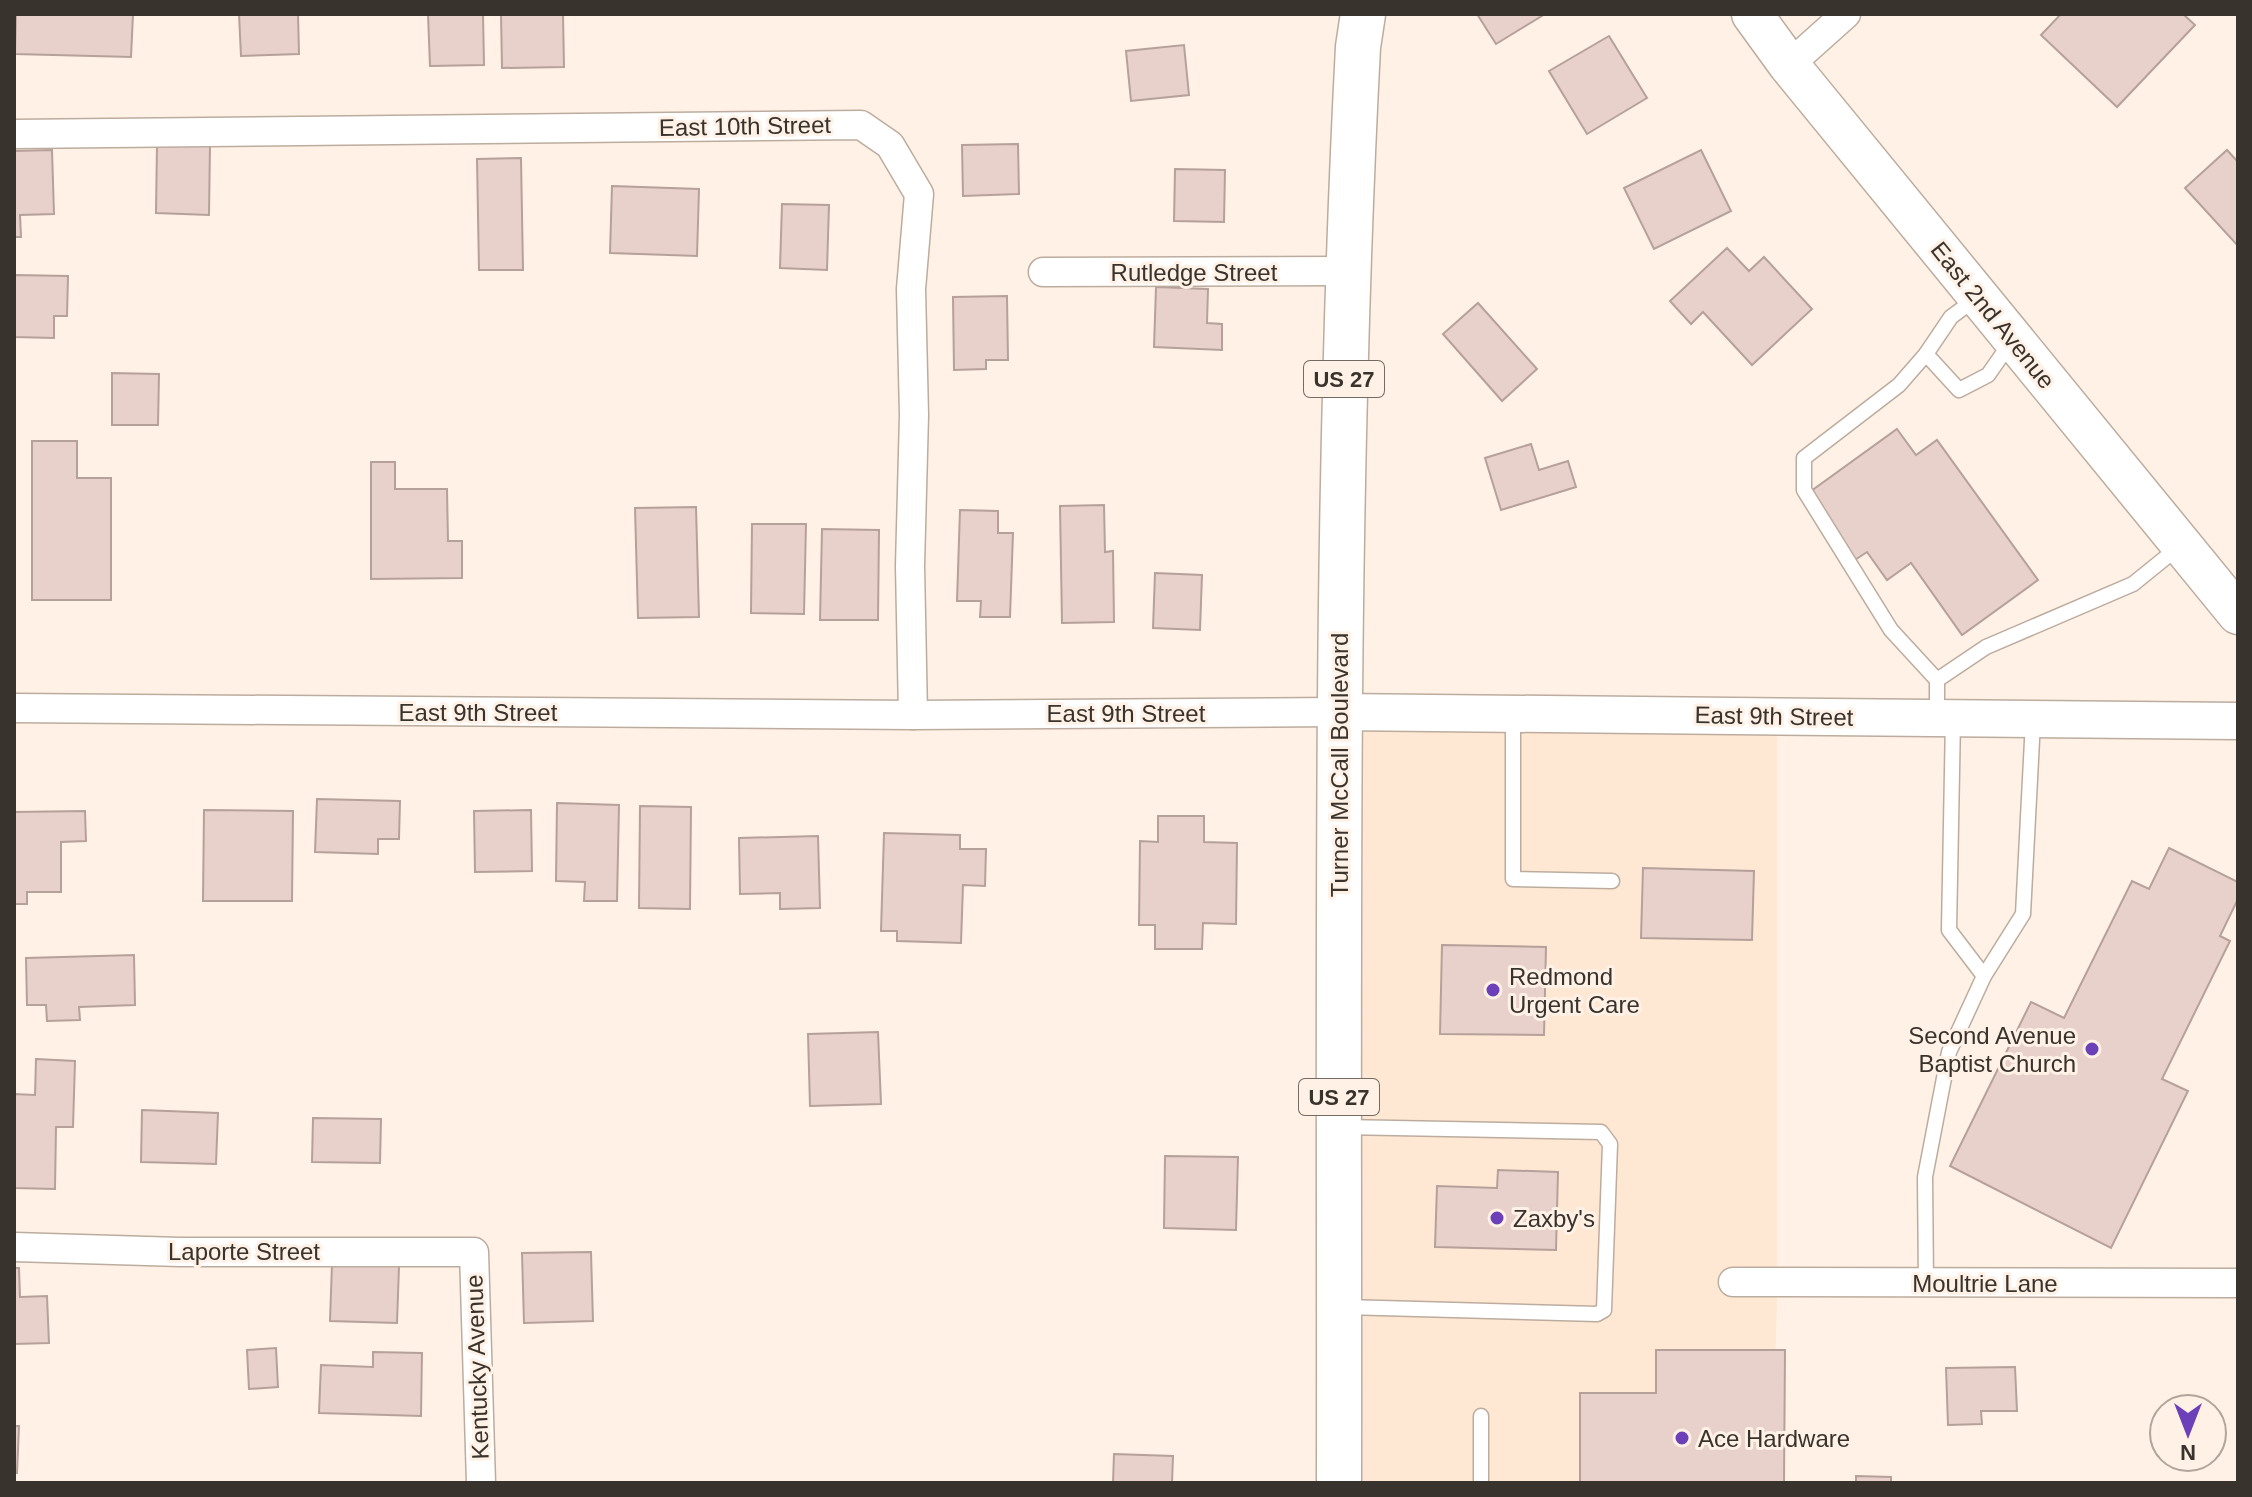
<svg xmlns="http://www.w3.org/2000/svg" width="2252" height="1497" font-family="Arial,sans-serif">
	<rect width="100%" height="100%" fill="#fff1e5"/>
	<path fill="#ffe8d3" d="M1338,712l439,5v584l-5,182h-433z"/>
	<g fill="#e8d1ca" stroke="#b6a09a" stroke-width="2">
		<path d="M16,14h117l-2,43 -116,-3z"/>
		<path d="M239,14h59l1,40 -58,2z"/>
		<path d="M428,14h55l1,51 -54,1z"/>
		<path d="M501,14h62l1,53 -62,1z"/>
		<path d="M1477,14h68l-49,30z"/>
		<path d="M2061,14h122l12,11 -78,82 -76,-72z"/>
		<path d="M1609,36l38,62 -60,36 -38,-63z"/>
		<path d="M1184,45l5,50 -58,6 -5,-50z"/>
		<path d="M157,144l53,1 -1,70 -53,-2z"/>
		<path d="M1018,144l1,50 -56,2 -1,-51z"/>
		<path d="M52,150l2,64 -34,1 1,22h-7v-86z"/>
		<path d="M1701,150l30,61 -77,38 -30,-61z"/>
		<path d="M2227,150l11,12v84l-53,-58z"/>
		<path d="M521,158l2,112h-44l-2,-111z"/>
		<path d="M1175,169l50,1 -1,52 -50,-1z"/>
		<path d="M612,186l87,3 -2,67 -87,-3z"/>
		<path d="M782,204l47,1 -2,65 -47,-2z"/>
		<path d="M1727,248l22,23 15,-14 48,52 -60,56 -49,-53 -12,12 -21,-23z"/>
		<path d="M14,275l54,1 -1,40h-13v22l-40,-1z"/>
		<path d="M1156,287l52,2 -1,34 15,1v26l-68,-3z"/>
		<path d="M1007,296l1,64h-22v9l-32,1 -1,-73z"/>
		<path d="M1478,303l59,66 -35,32 -59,-67z"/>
		<path d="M112,373l47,1 -1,51h-46z"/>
		<path d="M1897,429l19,26 21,-15 101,140 -76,55 -51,-72 -24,17 -20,-28 -12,8 -48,-66z"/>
		<path d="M32,441h45v37h34v122h-79z"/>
		<path d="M1531,444l8,26 29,-9 8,26 -75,23 -16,-52z"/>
		<path d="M371,462h24v27h52l1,52h14v37l-91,1z"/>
		<path d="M1104,505l1,47 8,-1 1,71 -52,1 -2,-117z"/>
		<path d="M696,507l3,110 -61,1 -3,-110z"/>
		<path d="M960,510l38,1v22h15l-3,84h-30l1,-16h-24z"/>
		<path d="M752,524h54l-2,90 -53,-1z"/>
		<path d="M822,529l57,1 -1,90h-58z"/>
		<path d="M1155,573l47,2 -2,55 -47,-2z"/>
		<path d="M317,799l83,2 -1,38h-21v15l-63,-2z"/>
		<path d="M557,803l62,2 -2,96h-33l1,-19 -29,-1z"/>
		<path d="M640,806l51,1 -1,102 -51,-1z"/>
		<path d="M204,810l89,1 -1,90h-89z"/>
		<path d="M531,810l1,61 -57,1 -1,-61z"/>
		<path d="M85,811l1,30 -25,1v50h-34v12h-13v-92z"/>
		<path d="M1158,816h46v26l33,1 -1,81 -33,-1 -1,26h-47v-24h-16l1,-84 18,1z"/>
		<path d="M884,833l76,2v14h26l-1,37 -22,-1 -2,58 -64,-2v-10h-16z"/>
		<path d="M818,836l2,72 -40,1v-16l-40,1 -1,-56z"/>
		<path d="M2169,848l69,34v17l-18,37 10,5 -68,138 26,12 -77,157 -161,-82 81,-164 33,16 68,-137 17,8z"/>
		<path d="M1643,868l111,3 -2,69 -111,-2z"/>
		<path d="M1442,945l104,2 -2,88 -104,-1z"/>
		<path d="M134,955l1,50 -56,2 1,13 -33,1 -1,-16h-19l-1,-47z"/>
		<path d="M878,1032l3,72 -71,2 -2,-72z"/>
		<path d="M36,1059l39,2 -2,66h-17l-1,62 -41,-1v-94l21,1z"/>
		<path d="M142,1110l76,3 -2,51 -75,-2z"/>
		<path d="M313,1118l68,1 -1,44 -68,-1z"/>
		<path d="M1165,1156l73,1 -2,73 -72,-2z"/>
		<path d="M1498,1170l60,2 -2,78 -121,-3 2,-61 60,2z"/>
		<path d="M591,1252l2,69 -69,2 -2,-70z"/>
		<path d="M332,1264l67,2 -2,57 -67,-2z"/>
		<path d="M14,1268h5l1,29 27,-1 2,47 -35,1z"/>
		<path d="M276,1348l2,39 -29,2 -2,-39z"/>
		<path d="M1656,1350h129l-1,133h-204v-90h76z"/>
		<path d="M373,1352l49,1 -1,63 -102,-3 2,-48 52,2z"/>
		<path d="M2015,1367l2,44h-36l1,13 -34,1 -2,-57z"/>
		<path d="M14,1426h5l-2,47h-3z"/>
		<path d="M1114,1454l59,2 -1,27h-59z"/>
		<path d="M1856,1476l35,1v6h-35z"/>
	</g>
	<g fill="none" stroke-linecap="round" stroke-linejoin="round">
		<g stroke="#bcac9e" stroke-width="17">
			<g id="service">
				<path d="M1978,297l-27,20 -25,37 33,36 29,-15 23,-33"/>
				<path d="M1926,354l-27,31 -95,73v32l87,140 46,50v37"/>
				<path d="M1937,680l49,-33 147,-63 47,-38"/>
				<path d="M1513,714v165l99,2"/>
				<path d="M1953,719l-4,211 35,46"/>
				<path d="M1342,1127l259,5 9,12 -6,166 -7,4 -253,-7"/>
				<path d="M1926,1283l-1,-106 24,-125 35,-76 39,-62 10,-193"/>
				<path d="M1481,1483v-67"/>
			</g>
		</g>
		<g stroke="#bcac9e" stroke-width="31">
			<g id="minor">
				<path d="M1789,65l57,-51"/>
				<path d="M14,134l847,-9 29,20 29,49 -8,95 3,126 -4,151 3,149"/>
				<path d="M1043,272l303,-1"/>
				<path d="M14,708l899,7 425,-3"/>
				<path d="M14,1247l166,5h294l7,231"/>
				<path d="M1733,1282l505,1"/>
			</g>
		</g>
		<g stroke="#bcac9e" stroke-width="39">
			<path id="tertiary" d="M1338,712l900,9"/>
		</g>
		<g stroke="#bcac9e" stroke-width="43">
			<path id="secondary" d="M1752,14l37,51 449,549"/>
		</g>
		<g stroke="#bcac9e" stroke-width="47">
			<path id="primary" d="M1339,1483c1,-479 -6,-958 19,-1436l5,-33"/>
		</g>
		<use href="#service" stroke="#fff" stroke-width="14"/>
		<use href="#minor" stroke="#fff" stroke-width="28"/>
		<use href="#tertiary" stroke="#fff" stroke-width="36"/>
		<use href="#secondary" stroke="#fff" stroke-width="40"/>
		<use href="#primary" stroke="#fff" stroke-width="44"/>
	</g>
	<g fill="#6b40b9" stroke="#fff1e5" stroke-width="3">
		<circle cx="1493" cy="990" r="8"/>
		<circle cx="2092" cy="1049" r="8"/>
		<circle cx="1497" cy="1218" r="8"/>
		<circle cx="1682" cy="1438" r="8"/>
	</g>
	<g text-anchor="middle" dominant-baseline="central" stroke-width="6" stroke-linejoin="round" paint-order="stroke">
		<g fill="#fff1e5" stroke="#746c64" stroke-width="2">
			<rect x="1304" y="361" width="80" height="36" rx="6"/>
			<rect x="1299" y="1079" width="80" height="36" rx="6"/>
		</g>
		<g font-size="22" font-weight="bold" fill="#39332d">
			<text x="1344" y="379">US 27</text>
			<text x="1339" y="1097">US 27</text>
		</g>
		<g font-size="24" fill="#39332d" stroke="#fff1e5">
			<text transform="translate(745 126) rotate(-1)">East 10th Street</text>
			<text x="1194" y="272">Rutledge Street</text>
			<text transform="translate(1993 315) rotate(51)">East 2nd Avenue</text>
			<text x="478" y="712">East 9th Street</text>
			<text x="1126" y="713">East 9th Street</text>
			<text transform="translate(1774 716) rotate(1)">East 9th Street</text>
			<text transform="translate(1339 765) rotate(-90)">Turner McCall Boulevard</text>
			<text x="244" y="1251">Laporte Street</text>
			<text x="1985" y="1283">Moultrie Lane</text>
			<text transform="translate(477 1367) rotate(-92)">Kentucky Avenue</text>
		</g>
		<g font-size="24" fill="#39332d" stroke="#fff1e5" text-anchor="start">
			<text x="1509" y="976">Redmond<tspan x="1509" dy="28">Urgent Care</tspan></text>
			<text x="2076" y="1035" text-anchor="end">Second Avenue<tspan x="2076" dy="28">Baptist Church</tspan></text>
			<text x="1513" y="1218">Zaxby's</text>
			<text x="1698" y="1438">Ace Hardware</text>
		</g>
	</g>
	<rect width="2252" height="1497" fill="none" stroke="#39332d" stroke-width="32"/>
	<g transform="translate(2188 1433) rotate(180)"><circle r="38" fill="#fff1e5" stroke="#b0a59b" stroke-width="2"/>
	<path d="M0-6L14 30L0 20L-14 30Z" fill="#6b40b9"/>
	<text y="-12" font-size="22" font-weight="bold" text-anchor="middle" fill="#39332d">N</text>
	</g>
</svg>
